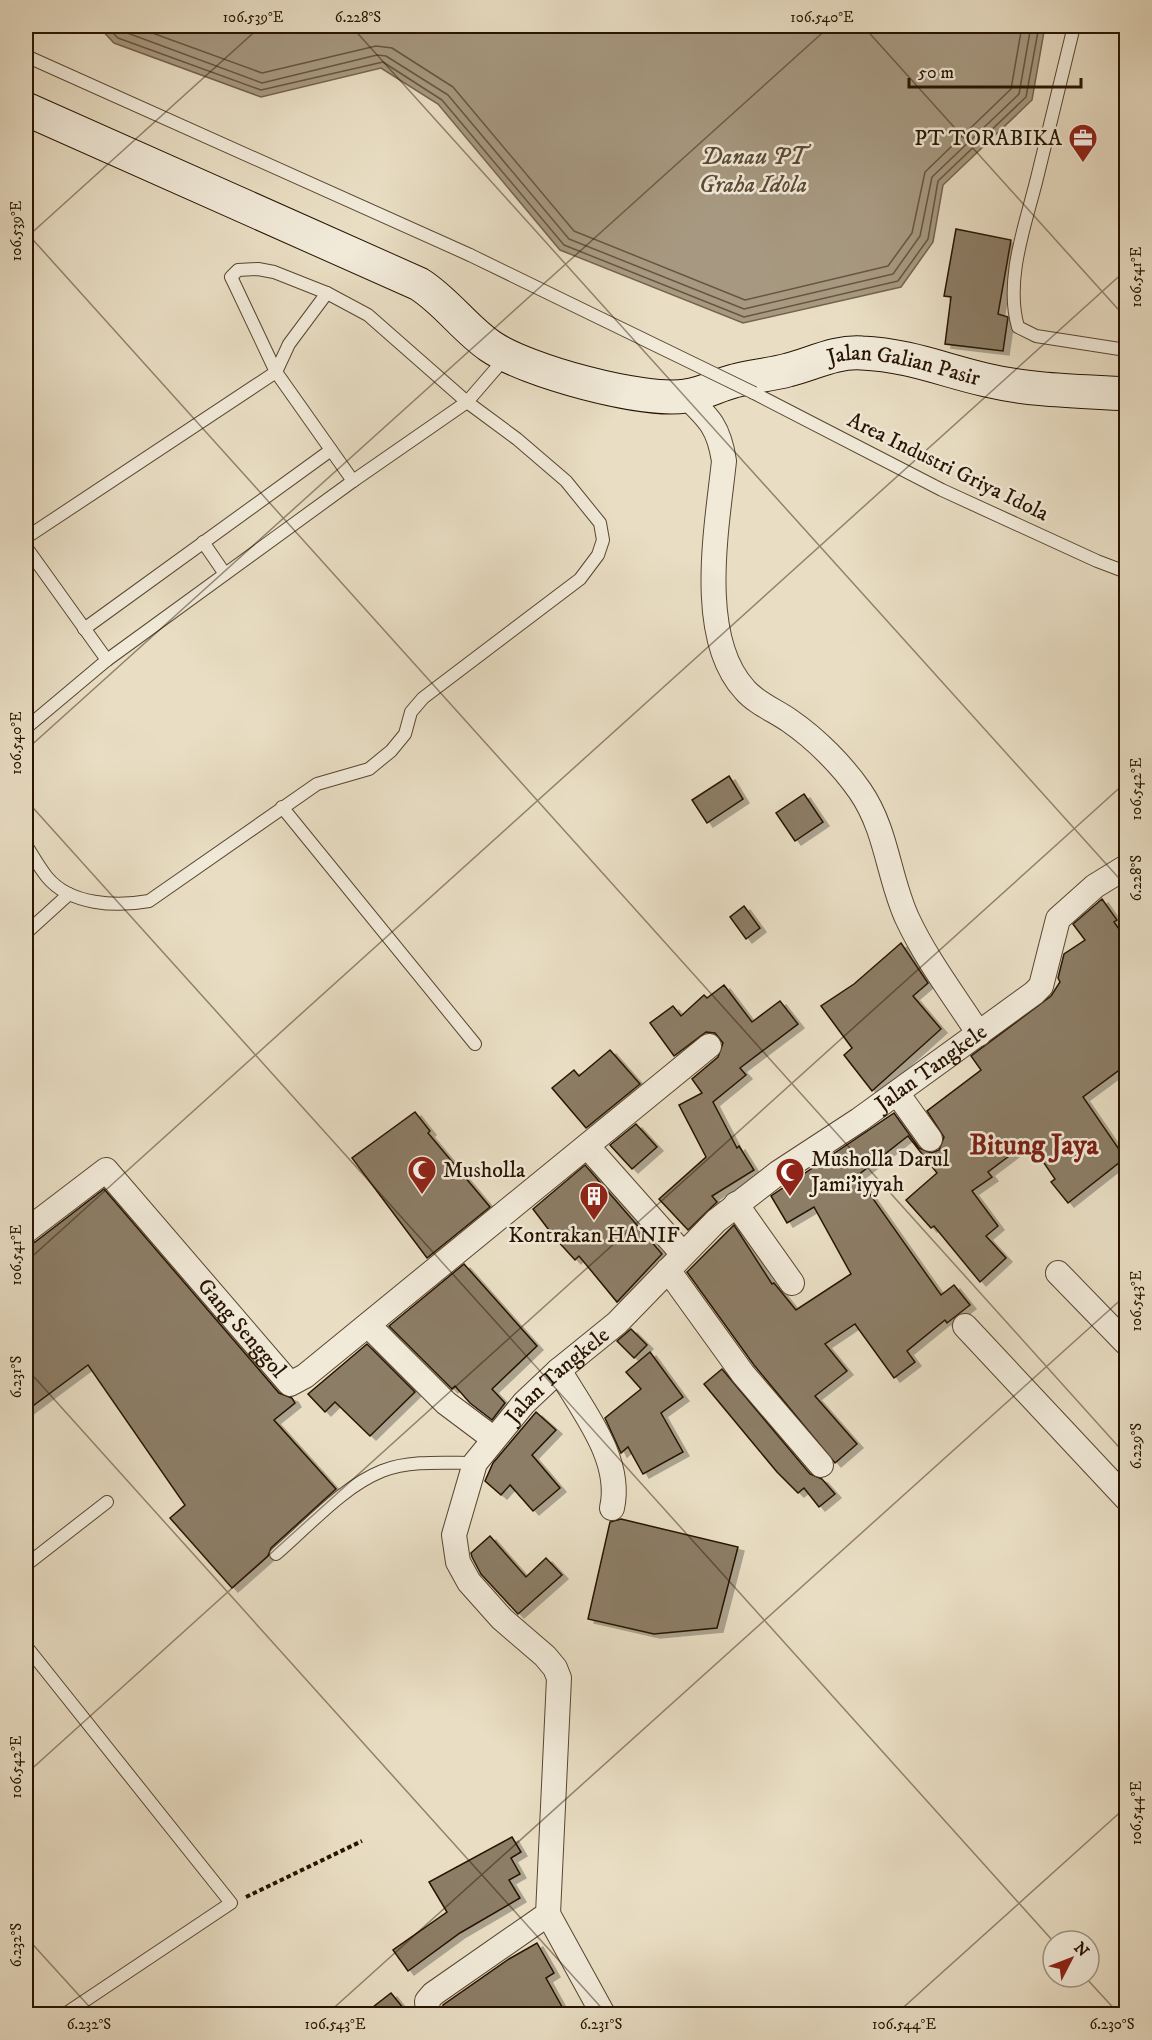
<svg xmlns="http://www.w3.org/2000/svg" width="1152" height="2040" font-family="'IM FELL DW Pica',serif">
	<defs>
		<filter id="shadow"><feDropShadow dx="6" dy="4" stdDeviation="0" flood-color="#0004"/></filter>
	</defs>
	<rect width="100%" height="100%" fill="#e9dec4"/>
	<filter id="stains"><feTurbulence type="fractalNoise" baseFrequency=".00333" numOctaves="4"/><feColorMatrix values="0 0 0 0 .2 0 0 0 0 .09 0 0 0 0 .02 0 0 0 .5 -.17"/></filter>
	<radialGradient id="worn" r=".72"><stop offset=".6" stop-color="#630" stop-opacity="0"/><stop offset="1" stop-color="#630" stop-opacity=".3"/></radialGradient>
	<path fill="#a79981" stroke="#74644d" stroke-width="1.5" d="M98,26h947l-13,74 -89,85 -10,57 -32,45 -158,36 -183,-73 -122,-146 -57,-36 -120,29 -147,-54z"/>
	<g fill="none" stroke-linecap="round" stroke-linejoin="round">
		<g stroke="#675640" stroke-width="1.5">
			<path d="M106,26l12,12 143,52 122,-28 59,38 122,145 180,72 154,-36 30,-42 10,-58 88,-84 13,-71"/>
			<path d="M116,26l6,5 140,52 115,-28 9,1 62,39 121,144 175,70 149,-35 27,-38 12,-59 87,-83 12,-68"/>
			<path d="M133,26l129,47 114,-27 16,2 61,39 121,144 171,69 143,-34 24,-33 13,-61 86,-83 11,-63"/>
		</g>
	</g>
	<g fill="#8c7d66" stroke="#271400" stroke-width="1.5" filter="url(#shadow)">
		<path d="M956,229l55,11 -13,74 10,3 -5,34 -58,-7 6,-47 -7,-1z"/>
		<path d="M729,776l14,23 -36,24 -15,-23z"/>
		<path d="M804,794l19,28 -28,19 -19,-28z"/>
		<path d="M1102,899l15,21 -3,2 12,17v126l-43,32 42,61 -57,45 -17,-21 4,-3 -26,-38 -41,31 4,5 -20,14 26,35 -12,10 20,22 -26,24 -46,-56 -3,2 -25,-28 31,-27 -29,-37 -51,40 84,119 13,-10 16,20 -23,18 -2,-3 -38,31 8,11 -21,16 -39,-54 -30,20 22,27 -32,25 42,48 -22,19 -81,-98 -67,-93 47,-47 38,59 2,-1 22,27 55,-36 -37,-67 -27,16 -16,-27 123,-83 25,35 12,5 8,-3 5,-13 -17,-26 54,-41 -10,-14 80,-60 9,-14 -2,-4 6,-24 21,-14 -12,-16z"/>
		<path d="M744,906l16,22 -14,11 -16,-22z"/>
		<path d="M901,943l27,40 -15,13 28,33 -69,62 -28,-36 8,-7 -31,-42 33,-22z"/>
		<path d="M724,985l28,37 28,-21 18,23 -58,44 6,7 -33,27 24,46 2,-2 15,24 -42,26 5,6 -29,28 -29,-31 47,-42 -27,-52 23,-12 -10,-14 26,-22 5,-14 -8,-10 -9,-1 -32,24 -24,-33 23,-17 8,10 23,-21 3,3z"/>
		<path d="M610,1050l30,34 -54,44 -34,-40 22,-18 5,6z"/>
		<path d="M415,1112l15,19 -2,2 62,74 -63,51 -75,-100z"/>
		<path d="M636,1124l21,23 -25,22 -22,-24z"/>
		<path d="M585,1165l77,89 -45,48 -38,-46 -4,4 -20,-22 -22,-29z"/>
		<path d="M104,1189l175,204 13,5 3,5 -21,17 62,69 -65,59 -3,8 -36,32 -62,-70 15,-13 -97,-140 -62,46v-166l9,-3z"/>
		<path d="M464,1264l73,82 -45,43 13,14 -13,17 -22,-17 -15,-17 -3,3 -63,-63z"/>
		<path d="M631,1329l16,16 -13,13 -17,-17z"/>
		<path d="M367,1344l48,48 -45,44 -35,-34 -10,10 -17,-18z"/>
		<path d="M650,1352l33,45 -22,16 22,39 -40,22 -15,-27 -7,6 -16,-35 36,-29 -15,-17z"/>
		<path d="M722,1369l88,105 12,5 13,15 -16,13 -15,-19 -6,5 -21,-21 -73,-88z"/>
		<path d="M536,1412l20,18 -24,25 28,33 -27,23 -23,-26 -9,10 -16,-14 8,-18z"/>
		<path d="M621,1519l117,28 -21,81 -63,6 -66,-15 22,-97z"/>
		<path d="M490,1536l36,41 20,-19 16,17 -44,39 -37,-40 -9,-17 -1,-4z"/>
		<path d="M512,1837l9,15 -10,6 9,16 -11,6 11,18 -60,35 -52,38 -15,-21 54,-38 -18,-30z"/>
		<path d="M537,1943l17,30 -8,5 20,36h-124l1,-9 66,-46z"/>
		<path d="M391,1993l17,21h-44z"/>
	</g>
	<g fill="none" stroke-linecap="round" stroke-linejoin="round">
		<g stroke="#584631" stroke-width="14">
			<g id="lane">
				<path d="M1074,26c-12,49 -24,98 -36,148 -11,47 -34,104 -20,153l18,9 90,14"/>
				<path d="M26,56l444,199"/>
				<path d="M754,393l188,97 155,71 29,11"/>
				<path d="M26,542l1,-5 249,-165 13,-28 38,-51"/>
				<path d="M203,542l22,32"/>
				<path d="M26,547l81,113"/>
				<path d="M84,629l247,-179"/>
				<path d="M26,728l81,-68 246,-179 114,-79 39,-45"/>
				<path d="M282,807l193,237"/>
				<path d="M26,845c7,11 13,22 21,32 23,28 69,30 102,24l168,-117 52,-15 22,-18 14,-17 6,-22 12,-14 157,-119 18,-24 5,-15 -3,-17 -34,-42 -49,-42 -50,-37 -99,-87 -41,-22 -53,-21 -16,-3 -20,1 -7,7 2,4 43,91 77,109"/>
				<path d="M26,933l43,-39"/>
				<path d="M276,1554c32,-27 66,-67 106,-83 28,-11 63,-8 93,-8"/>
				<path d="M26,1565l81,-63"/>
				<path d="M26,1646l205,257 -166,111"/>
			</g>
		</g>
		<g stroke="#584631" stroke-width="26">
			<g id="street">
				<path d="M686,396c24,23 33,32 38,65 -7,66 -28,176 21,229 11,13 31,21 45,31 26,18 52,44 70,70 27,39 28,85 47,127 19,41 48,79 72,116"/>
				<path d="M897,1093l33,46"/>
				<path d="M588,1147l95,107"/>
				<path d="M736,1204l56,79"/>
				<path id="s1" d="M26,1231l80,-61 184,214 15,-8 404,-330"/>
				<path d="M668,1270l75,104 78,91"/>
				<path d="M1058,1273l68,70"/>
				<path d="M368,1325l78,78 48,36"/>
				<path d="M965,1326l161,172"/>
				<path d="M559,1370c23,40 64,89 53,138"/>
				<path d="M548,1914l55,100"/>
				<path id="s2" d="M428,2014l-1,-13 6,-7 115,-80 11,-236 -4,-10 -10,-12 -43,-37 -33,-37 -11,-20 -4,-27 21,-72 49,-60 35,-33 58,-47 99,-102 62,-48 81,-53 175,-127 7,-7 17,-67 37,-33 31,-19"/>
			</g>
		</g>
		<g stroke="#271400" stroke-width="35">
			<g id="secondary">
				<path id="s3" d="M26,109l393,175c27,17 45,44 71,62 36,25 154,57 196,50 17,-2 32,-11 48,-15 18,-5 36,-6 54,-11 24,-6 48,-19 74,-17 46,2 81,17 124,27 46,11 94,11 140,14"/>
			</g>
		</g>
		<path stroke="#271400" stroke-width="4" stroke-dasharray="4.5 3" stroke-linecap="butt" d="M246,1897l116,-56"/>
		<use href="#lane" stroke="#f1ead9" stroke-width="12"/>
		<use href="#street" stroke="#f1ead9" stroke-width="24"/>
		<use href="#secondary" stroke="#f1ead9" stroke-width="33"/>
		<g stroke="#584631" stroke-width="14" stroke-linecap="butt">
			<path id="lane-bridge" d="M470,255l284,138"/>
		</g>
		<use href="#lane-bridge" stroke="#f1ead9" stroke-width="12"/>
	</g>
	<path fill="none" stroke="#271400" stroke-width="1.5" stroke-opacity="0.45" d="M351,26l775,860M863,26l263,292M26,232l1100,1223M26,238l235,-212M26,750l804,-724M26,800l1027,1141M26,1262l1100,-992M26,1368l581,646M26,1774l1100,-992M26,1937l70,77M1085,1977l34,37M327,2014l799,-719M896,2014l230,-207"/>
	<defs>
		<g id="office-pin" transform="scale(1.5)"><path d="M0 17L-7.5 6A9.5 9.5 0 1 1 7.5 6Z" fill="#8f2418" stroke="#f1ead9"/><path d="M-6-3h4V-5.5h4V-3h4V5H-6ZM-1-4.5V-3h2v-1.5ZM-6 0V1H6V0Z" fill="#fff"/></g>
		<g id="mosque-pin" transform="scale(1.5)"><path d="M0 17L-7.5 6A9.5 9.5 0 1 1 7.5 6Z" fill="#8f2418" stroke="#f1ead9"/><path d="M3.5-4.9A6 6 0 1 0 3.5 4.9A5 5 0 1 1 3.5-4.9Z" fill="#fff"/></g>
		<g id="building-pin" transform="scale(1.5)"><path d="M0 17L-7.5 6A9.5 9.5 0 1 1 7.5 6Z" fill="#8f2418" stroke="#f1ead9"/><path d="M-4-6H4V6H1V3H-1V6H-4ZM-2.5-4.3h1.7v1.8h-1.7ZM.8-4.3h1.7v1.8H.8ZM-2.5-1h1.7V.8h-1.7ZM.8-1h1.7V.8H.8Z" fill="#fff"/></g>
	</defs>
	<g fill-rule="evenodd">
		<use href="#office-pin" x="1083" y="138"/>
		<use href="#mosque-pin" x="422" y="1170"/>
		<use href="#mosque-pin" x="790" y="1172"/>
		<use href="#building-pin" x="594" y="1196"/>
	</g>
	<g text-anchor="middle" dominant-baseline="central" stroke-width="5" stroke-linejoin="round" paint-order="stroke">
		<g font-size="22" fill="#271400" stroke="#f1ead9" text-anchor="start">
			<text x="1062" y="138" text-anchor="end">PT TORABIKA</text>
			<text x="811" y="1159">Musholla Darul<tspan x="811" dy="25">Jami'iyyah</tspan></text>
			<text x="443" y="1170">Musholla</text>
			<text x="594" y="1235" text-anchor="middle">Kontrakan HANIF</text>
		</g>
		<g font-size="22" fill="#271400" stroke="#f1ead9">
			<text stroke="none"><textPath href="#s3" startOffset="954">Jalan Galian Pasir</textPath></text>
			<text transform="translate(948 467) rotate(26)">Area Industri Griya Idola</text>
			<text stroke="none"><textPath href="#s2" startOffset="1263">Jalan Tangkele</textPath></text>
			<text stroke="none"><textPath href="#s1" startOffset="309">Gang Senggol</textPath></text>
			<text stroke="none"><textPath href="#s2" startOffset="777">Jalan Tangkele</textPath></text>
		</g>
		<g font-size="24" font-style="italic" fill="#5a4934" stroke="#f1ead9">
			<text x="753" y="157">Danau PT<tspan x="753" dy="28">Graha Idola</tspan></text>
		</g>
		<g font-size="28" font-weight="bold" fill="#7a1f14" stroke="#f1ead9">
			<text x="1034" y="1145">Bitung Jaya</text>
		</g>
	</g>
	<rect width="1152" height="2040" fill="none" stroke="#e9dec4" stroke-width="66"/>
	<g transform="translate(1071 1959) rotate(48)"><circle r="28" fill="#f1ead9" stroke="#a09482" stroke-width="1.5"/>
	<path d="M0-4.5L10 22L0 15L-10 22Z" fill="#8f2418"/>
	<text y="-9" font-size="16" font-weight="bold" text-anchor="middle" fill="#271400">N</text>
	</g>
	<path d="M909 78v9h172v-9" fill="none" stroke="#271400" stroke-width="3"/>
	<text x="918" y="78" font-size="18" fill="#271400" stroke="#f1ead9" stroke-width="4.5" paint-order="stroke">50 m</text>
	<rect x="33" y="33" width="1086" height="1974" fill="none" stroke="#271400" stroke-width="2"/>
	<g font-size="15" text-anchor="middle" fill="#271400">
		<text x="253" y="22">106.539°E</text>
		<text x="358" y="22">6.228°S</text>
		<text x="822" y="22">106.540°E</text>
		<text transform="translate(16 231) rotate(-90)" y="5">106.539°E</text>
		<text transform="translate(1136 277) rotate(-90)" y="5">106.541°E</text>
		<text transform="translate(16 743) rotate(-90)" y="5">106.540°E</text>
		<text transform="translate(1136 789) rotate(-90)" y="5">106.542°E</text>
		<text transform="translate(1136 878) rotate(-90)" y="5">6.228°S</text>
		<text transform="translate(16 1255) rotate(-90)" y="5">106.541°E</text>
		<text transform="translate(1136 1301) rotate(-90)" y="5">106.543°E</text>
		<text transform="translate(16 1377) rotate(-90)" y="5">6.231°S</text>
		<text transform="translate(1136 1446) rotate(-90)" y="5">6.229°S</text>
		<text transform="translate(16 1767) rotate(-90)" y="5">106.542°E</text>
		<text transform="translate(1136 1813) rotate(-90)" y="5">106.544°E</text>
		<text transform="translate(16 1945) rotate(-90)" y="5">6.232°S</text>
		<text x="89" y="2029">6.232°S</text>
		<text x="335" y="2029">106.543°E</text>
		<text x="601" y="2029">6.231°S</text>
		<text x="904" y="2029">106.544°E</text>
		<text x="1112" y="2029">6.230°S</text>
	</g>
	<rect width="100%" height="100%" filter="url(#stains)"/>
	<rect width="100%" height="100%" fill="url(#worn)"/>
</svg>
